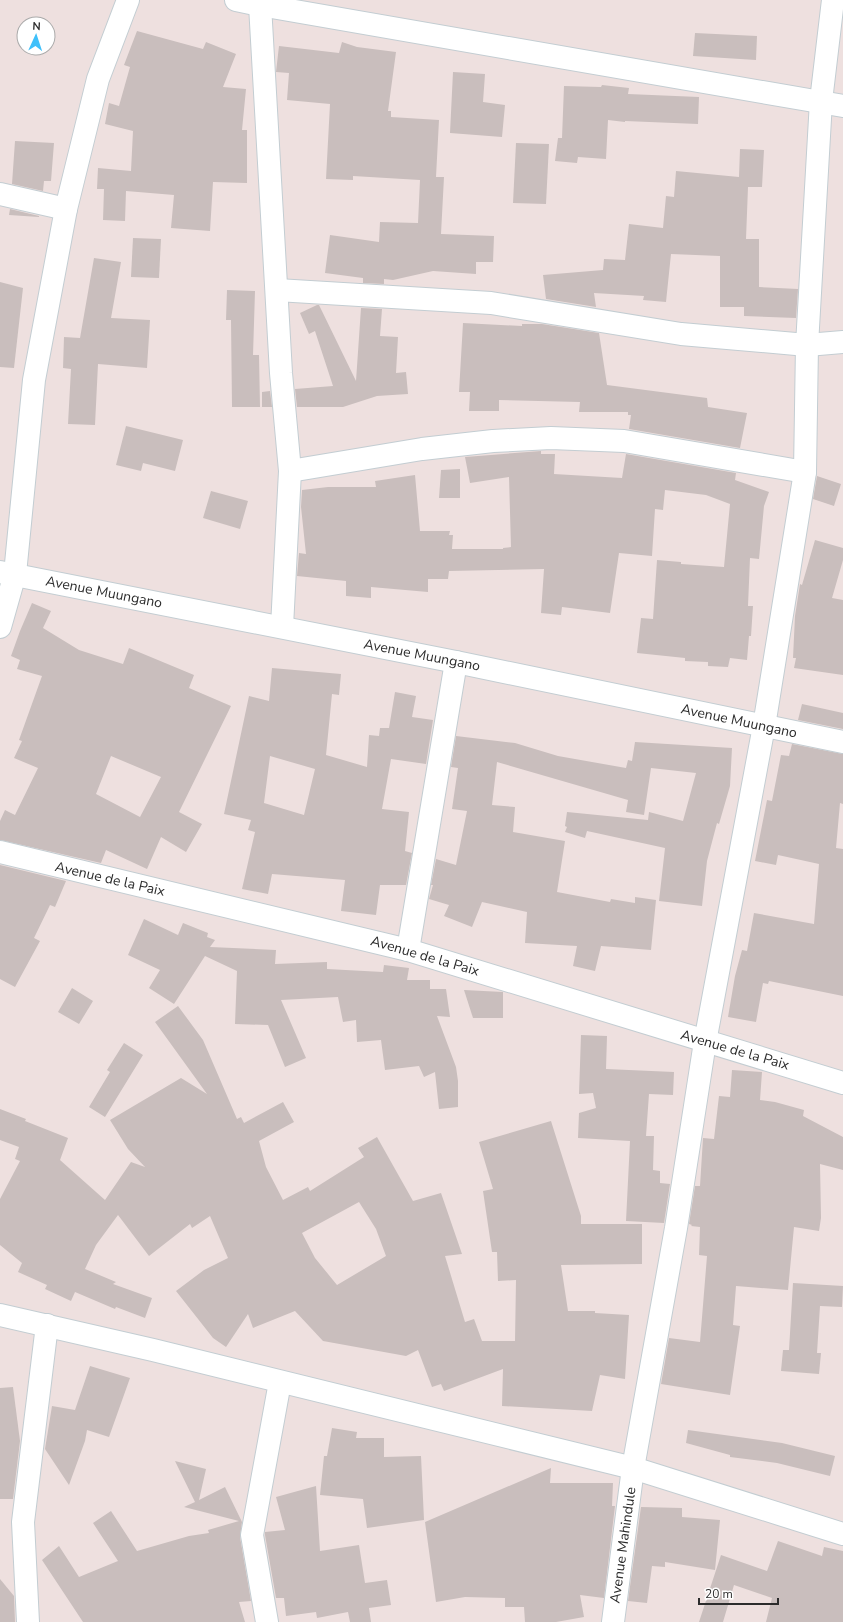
<svg xmlns="http://www.w3.org/2000/svg" width="843" height="1622" font-family="'Nunito Sans',sans-serif">
	<rect width="100%" height="100%" fill="#eee0df"/>
	<g fill="#c9bebd" fill-rule="evenodd">
		<path d="M137,31l66,18 3,-7 30,12 -13,33 23,2 -4,41h5v53l-34,-1 -3,49 -39,-3 3,-33 -48,-4 -1,30 -22,-1 1,-31h-7l1,-21 33,3 2,-40 -28,-7 4,-21 10,3 11,-39 -6,-2z"/>
		<path d="M695,33l62,3 -1,24 -63,-4z"/>
		<path d="M342,42l15,5 39,5 -8,59h3v6l48,3 -3,57h8l-3,57 53,2 -1,26h-17v12l-43,-3 -40,9 -9,-1v5l-21,-1v-5l-38,-5 5,-38 49,7 1,-20 38,1 2,-43 -67,-4v4l-27,-1 4,-75 -43,-4 2,-27 -13,-1 3,-26 60,7z"/>
		<path d="M453,72l32,2 -2,28 22,3 -3,32 -52,-4z"/>
		<path d="M602,85l27,3 -1,6 71,3 -1,27 -73,-3v1l-17,-2 -2,39 -28,-2 -1,6 -22,-2 3,-23h4l2,-52 37,1z"/>
		<path d="M15,141l39,2 -3,38h-7l-1,10 -31,-7z"/>
		<path d="M516,143l33,1 -3,60 -33,-1z"/>
		<path d="M740,149l24,1 -2,37h-14l-2,52h13v48l39,2 -2,29 -52,-2v-9h-24v-51l-49,-2 -5,48 -23,-2 1,-4 -50,-3 2,14 -50,-8 -3,-24 60,-5 1,-11 21,1 4,-36 34,4 3,-32 8,1 2,-26 63,6z"/>
		<path d="M10,209l29,7v1l-30,-2z"/>
		<path d="M133,238l28,1 -2,39 -28,-1z"/>
		<path d="M94,258l27,4 -10,56 39,2 -3,48 -49,-4 -3,61 -27,-1 3,-55 -8,-1 1,-31 16,1z"/>
		<path d="M0,282l23,6 -9,80 -14,-1z"/>
		<path d="M227,290l28,1 -2,64h6l1,52h-28l-1,-87h-5z"/>
		<path d="M317,305h2l37,76 5,-73 21,1 -2,27 18,1 -2,36 10,-1 2,22 -31,2 -34,11h-46l-2,-18 38,-3 -18,-55 -6,3 -9,-21z"/>
		<path d="M463,323l59,3v-2h20l57,9 8,52 100,13 1,9 39,6 -7,35 -111,-19 2,-14h-3v-3h-49l1,-10 -81,-2v11h-30l1,-19h-11z"/>
		<path d="M270,391l2,16h-10v-15z"/>
		<path d="M126,426l57,14 -8,31 -32,-8 -2,8 -25,-6z"/>
		<path d="M541,451v3h14l-1,20 68,4 4,-24 110,19 -1,7 34,12 -5,14 -5,53 -9,-1 -2,48h5l-2,30h-2l-2,24 -17,-2 -2,9 -20,-1v-4l-23,-1v-3l-48,-5 4,-35 12,1 4,-59 24,2v2l43,3 6,-63 -24,-9 -41,-5 -2,20 -8,-1 -3,47 -33,-3 -9,60 -48,-6 -1,8 -20,-2 3,-44 -95,2 -1,8h-20v13l-57,-5v11l-25,-2v-15l-49,-5 2,-23 7,1 -5,-47 1,-17 26,-3h48l-1,-6 40,-6 5,56h30l-1,4h4l-1,14h51v-1l8,-1 -2,-70 -39,6 -5,-26z"/>
		<path d="M460,469v29h-21l2,-28z"/>
		<path d="M817,476l24,8 -7,22 -21,-7z"/>
		<path d="M211,491l37,10 -8,28 -37,-11z"/>
		<path d="M815,540l28,8v12l-11,38 11,2v75l-49,-7 2,-10h-3l2,-42 5,-32 2,1z"/>
		<path d="M32,603l19,8 -8,17 36,22 44,14 6,-16 65,27 -5,13 42,18 -52,106 23,12 -16,28 -25,-15 -14,32 -41,-19 -5,13 -101,-23v-19l5,-11 10,5 23,-47 -24,-10 8,-17 -3,-1 23,-64 -25,-7 3,-9 -9,-4 9,-25zM111,756l50,21 -21,40 -44,-23z"/>
		<path d="M272,668l69,6 -2,21 -7,-1 -6,61 41,12 2,-32 10,1 1,-8h9l6,-36 21,4 -4,21 21,3 -7,44 -35,-5 -9,50 27,3 -4,39 7,2 -6,32h-26l-4,30 -35,-4 4,-31 -73,-6 -4,20 -26,-5 13,-57 -7,-2 3,-10 -27,-6 25,-118 20,5zM270,756l45,13 -11,46 -40,-12z"/>
		<path d="M802,704l41,9v16l-45,-9z"/>
		<path d="M456,736l59,7 43,13 68,12 2,-8 4,1 3,-19 97,6 -2,38 -11,38 -2,-1 -10,38 -5,45 -43,-5 6,-53 -78,-17 -2,7 -20,-6 2,-5 -2,-1 2,-14 81,8 1,-8 34,9 13,-48 -45,-5 -7,47 -18,-3 2,-12 -131,-38 -5,43 23,2 -2,25 52,9 -8,51 53,10 1,-3 24,4v-6l21,3 -5,50 -50,-4 -6,25 -22,-5 4,-20 -52,-3 2,-31 -45,-10 -10,25 -28,-11 5,-11 -20,-6 4,-14h-2l5,-26 20,6 11,-54 -15,-2 6,-41 -7,-1z"/>
		<path d="M792,744l51,10v50l-3,-1 -4,45 7,1v147l-74,-15 -1,3 -5,-1 -7,39 -28,-5 7,-41 7,-26 5,1 7,-38 60,11 5,-60 -41,-9 -2,10 -21,-4 12,-61 5,1 9,-46 8,1z"/>
		<path d="M0,865l66,16 -11,26 -5,-2 -16,33 6,3 -25,46 -15,-8z"/>
		<path d="M144,919l34,16 5,-12 25,10 -1,4 8,3 -5,7 66,3 -1,14 52,-2v7l56,3 1,-7 25,3 -2,12h23v9h16l4,28 -13,-1 19,51 2,14v26l-19,2 -4,-37 -11,5 -5,-11 -34,4 -4,-30 -24,2 -1,-22 -13,2 -5,-25 -57,3 25,58 -21,9 -17,-42 -33,-1 2,-53 -32,-15 -31,48 -25,-16 11,-18 -32,-15z"/>
		<path d="M72,988l21,13 -14,23 -21,-12z"/>
		<path d="M464,990l39,2v26h-30z"/>
		<path d="M178,1006l25,34 34,79 4,-2 3,6 39,-21 11,20 -35,19 7,26 17,33 25,-13 2,4 54,-34 -6,-9 19,-11 36,64 28,-8 21,61 -17,2 20,66 9,-3 8,22h33l1,-61 -18,1 -1,-29h-5l-9,-61 10,-2 -14,-47 72,-21 30,95v8h61v40l-81,1 7,46h27v2l34,2 -4,64 -25,-4 -8,36 -90,-5 1,-37 -59,22 -3,-7 -9,3 -14,-37 -12,6 -83,-15 -28,-30 -42,17 -5,-14 -22,33 -13,-9 -37,-47 28,-21 24,-12 -18,-42 -18,12 -2,-4 -41,32 -31,-41 -22,30 -11,24 31,13 -3,2 39,14 -7,20 -29,-11 -1,2 -40,-17 -4,9 -26,-12 2,-4 -29,-13 4,-9 -22,-18v-46l20,-38 -5,-2 4,-12 -19,-7v-31l26,10 -1,2 43,17 -8,22 45,40 26,-38 14,5 -17,-18 -18,-29 71,-42 26,16 -52,-72zM359,1202l17,27 10,27 -49,29 -22,-27 -13,-25z"/>
		<path d="M581,1035l26,1 -1,33 68,3 -1,23 -24,-1 -3,42h8l-1,34 7,1v12l10,1 -6,39 -38,-2 4,-80 -52,-3 1,-25 17,-5 -3,-15 -14,1z"/>
		<path d="M124,1043l19,12 -38,62 -16,-10 21,-35 -3,-2z"/>
		<path d="M732,1070l30,2 -2,28 15,2 29,8 -1,6 40,21v33l-23,-6 1,54 -2,13 -25,-4 -6,63 -52,-4 -3,39 7,1 -10,69 -69,-11 8,-46 31,4 7,-86 -8,-1 1,-28 -9,-1 1,-1 -3,-1 6,-38h5l3,-48 11,1 5,-43 11,1z"/>
		<path d="M793,1283l50,3 -1,21 -22,-1 -3,47h4l-2,21 -38,-3 2,-21h6z"/>
		<path d="M90,1366l40,12 -21,59 -22,-7 -2,11 -16,44 -24,-36 7,-43 23,4z"/>
		<path d="M13,1387l7,54 -7,58h-13v-111z"/>
		<path d="M332,1428l25,4 -1,6h28v19l37,-1 3,64 -57,8 -4,-29 -43,-4 4,-39h3z"/>
		<path d="M688,1430l94,13 53,13 -5,20 -53,-13 -47,-6v-2l-44,-12z"/>
		<path d="M175,1461l31,8 -7,31 26,-13 17,35 -2,15 11,64 -12,1 6,20h-162l-41,-62 17,-14 20,31 39,-16 -25,-38 18,-12 26,40 52,-15 20,-3 -1,-3 31,-9 -55,-14 11,-5z"/>
		<path d="M551,1468l-1,15h63l-1,23h3l-11,92 -24,-3 4,22 -28,5h-31l-1,-15h-19v-9l-40,-1 -29,5 -11,-80z"/>
		<path d="M316,1486l4,65 39,-6 6,38 22,-3 4,25 -22,3 2,14h-21l-2,-10 -31,6 -1,-6 -30,4 -2,-18h-8l-11,-63v-3l20,-2 -9,-33z"/>
		<path d="M641,1507l41,1v9l38,3 -5,50 -50,-8v5l-13,-1 -5,37 -19,-2z"/>
		<path d="M778,1541l44,15 2,-9 19,4v71h-77l6,-24 -38,-13 -11,37h-24l22,-67 46,16z"/>
		<path d="M0,1579l14,17 1,26h-15z"/>
	</g>
	<g fill="none" stroke-linecap="round" stroke-linejoin="round">
		<g stroke="#c3cdd2" stroke-width="24">
			<g id="street">
				<path d="M236,0l24,5 583,101"/>
				<path d="M260,5l21,368 9,98 -8,156"/>
				<path d="M0,194l66,15"/>
				<path d="M277,290l214,13 190,31 126,11 36,-3"/>
				<path d="M290,471l132,-22 71,-8 58,-3 73,3 181,31"/>
				<path d="M0,572l456,90 387,80"/>
				<path d="M0,627l15,-53 19,-194 32,-171 32,-130 30,-79"/>
				<path d="M0,852l408,98 435,133"/>
				<path d="M408,950l48,-288"/>
				<path d="M28,1622l-5,-100 24,-197"/>
				<path d="M267,1622l-15,-87 28,-153"/>
				<path d="M613,1622l20,-154 43,-240 29,-186 59,-316 41,-254 2,-127 14,-244 12,-101"/>
			</g>
		</g>
		<g stroke="#c3cdd2" stroke-width="24">
			<path id="secondary" d="M0,1315l153,35 480,118 210,66"/>
		</g>
		<use href="#street" stroke="#fff" stroke-width="22"/>
		<use href="#secondary" stroke="#fff" stroke-width="22"/>
	</g>
	<g text-anchor="middle" dominant-baseline="central" stroke-width="3" stroke-linejoin="round" paint-order="stroke">
		<g font-size="14" fill="#2c2c2c" stroke="#fff">
			<text transform="translate(104 592) rotate(11)">Avenue Muungano</text>
			<text transform="translate(422 655) rotate(11)">Avenue Muungano</text>
			<text transform="translate(739 721) rotate(12)">Avenue Muungano</text>
			<text transform="translate(110 879) rotate(13)">Avenue de la Paix</text>
			<text transform="translate(425 956) rotate(16)">Avenue de la Paix</text>
			<text transform="translate(735 1050) rotate(16)">Avenue de la Paix</text>
			<text transform="translate(623 1545) rotate(-82)">Avenue Mahindule</text>
		</g>
	</g>
	<g transform="translate(36 36) rotate(3)"><circle r="19" fill="#ffffff" stroke="#ababab"/>
	<path d="M0-3L7 15L0 10L-7 15Z" fill="#3fc0fa"/>
	<text y="-6" font-size="11" font-weight="bold" text-anchor="middle" fill="#2c2c2c">N</text>
	</g>
	<path d="M699 1598v6h79v-6" fill="none" stroke="#2c2c2c" stroke-width="2"/>
	<text x="705" y="1598" font-size="12" fill="#2c2c2c" stroke="#ffffff" stroke-width="3" paint-order="stroke">20 m</text>
</svg>
